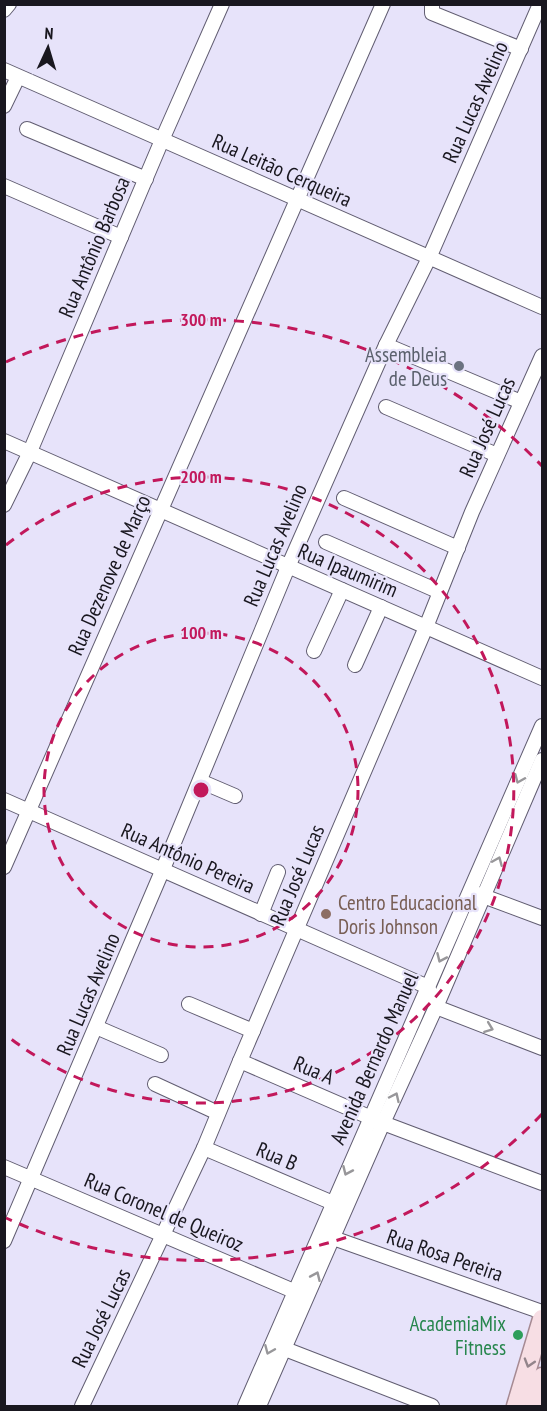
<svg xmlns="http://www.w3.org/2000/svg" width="547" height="1411" font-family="'PT Sans Narrow',sans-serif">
	<rect width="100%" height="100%" fill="#e7e3fa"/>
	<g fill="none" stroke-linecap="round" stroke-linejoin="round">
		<g stroke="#615d71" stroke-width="16">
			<g id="minor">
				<path d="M432,4v9l89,36"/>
				<path d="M4,10l5,-6"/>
				<path d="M4,70l538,237"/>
				<path d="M4,106l14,-29"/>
				<path d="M27,129l119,50"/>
				<path d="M4,186l117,51"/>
				<path d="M386,345l135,57"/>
				<path d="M386,407l111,48"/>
				<path d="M4,441l538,237"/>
				<path d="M344,498l114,50"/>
				<path d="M4,505l25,-51 133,-314 60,-136"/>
				<path d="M326,542l114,50"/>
				<path d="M314,651l28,-61"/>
				<path d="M355,665l26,-58"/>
				<path d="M200,781l35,15"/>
				<path d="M4,800l424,187 8,20 106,41"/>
				<path d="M4,867l379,-863"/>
				<path d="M475,893l67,25"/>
				<path d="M261,914l17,-42"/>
				<path d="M189,1004l64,27"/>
				<path d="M96,1027l65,28"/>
				<path d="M240,1061l143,62 159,60"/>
				<path d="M155,1084l63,29"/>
				<path d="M204,1148l129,55"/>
				<path d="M4,1167l299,128"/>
				<path d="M333,1238l209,74"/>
				<path d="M4,1241l159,-372 125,-302 98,-222 43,-87 111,-254"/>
				<path d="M285,1349l147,57"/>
				<path d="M82,1406l122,-258 36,-87 186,-434 46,-115 70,-156"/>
				<path d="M245,1406l297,-680"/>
				<path d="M259,1406l124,-283 53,-116 106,-247"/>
			</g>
		</g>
		<g stroke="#a68a93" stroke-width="21">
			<g id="major">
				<path d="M516,1406l26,-87"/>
				<path d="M534,1406l8,-29"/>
			</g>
		</g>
		<use href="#minor" stroke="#fff" stroke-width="14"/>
		<use href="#major" stroke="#f7dee4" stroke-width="18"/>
	</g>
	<defs><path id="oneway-chevron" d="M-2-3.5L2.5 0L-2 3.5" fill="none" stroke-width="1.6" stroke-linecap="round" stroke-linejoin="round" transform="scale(1.5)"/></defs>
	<g stroke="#98979a">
		<use href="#oneway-chevron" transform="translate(519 779) rotate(113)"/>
		<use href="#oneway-chevron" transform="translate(498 861) rotate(-67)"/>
		<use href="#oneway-chevron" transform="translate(441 958) rotate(114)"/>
		<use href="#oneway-chevron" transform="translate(489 1028) rotate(21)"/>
		<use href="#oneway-chevron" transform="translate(395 1097) rotate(-65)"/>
		<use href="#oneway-chevron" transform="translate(347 1171) rotate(114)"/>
		<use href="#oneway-chevron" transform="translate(316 1276) rotate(-66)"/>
		<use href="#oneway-chevron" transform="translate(269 1350) rotate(113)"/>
	</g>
	<use stroke="#93848b" href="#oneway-chevron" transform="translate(529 1363) rotate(107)"/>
	<g fill="none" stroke="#c2185b" stroke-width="3" stroke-dasharray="10 8">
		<circle cx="201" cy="790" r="157"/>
		<path d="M6 545A313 313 0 1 1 6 1035"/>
		<path d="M542 1114A470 470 0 0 1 6 1218M6 362A470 470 0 0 1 542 466"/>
	</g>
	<circle fill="#6b7280" stroke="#e7e3fa" stroke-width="2" cx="459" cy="366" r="6"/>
	<circle fill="#8d6e63" stroke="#e7e3fa" stroke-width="2" cx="326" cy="914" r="6"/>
	<circle fill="#2e9e5b" stroke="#e7e3fa" stroke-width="2" cx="518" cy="1335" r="6"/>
	<g text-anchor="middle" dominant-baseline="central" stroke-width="4.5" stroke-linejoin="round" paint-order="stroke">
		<g font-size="21" fill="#19171f" stroke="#e7e3fa">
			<text transform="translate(475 102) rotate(-66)">Rua Lucas Avelino</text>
			<text transform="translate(282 170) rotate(24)">Rua Leitão Cerqueira</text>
			<text transform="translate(94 247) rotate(-67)">Rua Antônio Barbosa</text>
			<text transform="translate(487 427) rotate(-66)">Rua José Lucas</text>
			<text transform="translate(275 545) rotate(-67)">Rua Lucas Avelino</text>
			<text transform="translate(348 570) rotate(23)">Rua Ipaumirim</text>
			<text transform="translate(109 575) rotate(-66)">Rua Dezenove de Março</text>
			<text transform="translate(188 858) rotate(24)">Rua Antônio Pereira</text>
			<text transform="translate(297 875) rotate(-67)">Rua José Lucas</text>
			<text transform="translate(88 994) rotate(-67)">Rua Lucas Avelino</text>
			<text transform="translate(374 1058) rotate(-66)">Avenida Bernardo Manuel</text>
			<text transform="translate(314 1070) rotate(23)">Rua A</text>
			<text transform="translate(277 1156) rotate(23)">Rua B</text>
			<text transform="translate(164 1212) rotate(23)">Rua Coronel de Queiroz</text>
			<text transform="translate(445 1255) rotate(19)">Rua Rosa Pereira</text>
			<text transform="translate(101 1318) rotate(-64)">Rua José Lucas</text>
		</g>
		<g font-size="21" fill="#5b616d" stroke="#e7e3fa" text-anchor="end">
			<text x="447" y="354">Assembleia<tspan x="447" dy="24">de Deus</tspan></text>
		</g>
		<g font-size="21" fill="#785e54" stroke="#e7e3fa" text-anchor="start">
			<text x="338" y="902">Centro Educacional<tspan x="338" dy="24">Doris Johnson</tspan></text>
		</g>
		<g font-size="21" fill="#27864d" stroke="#e7e3fa" text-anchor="end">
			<text x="506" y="1323">AcademiaMix<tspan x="506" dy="24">Fitness</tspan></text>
		</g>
	</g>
	<circle cx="201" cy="790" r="9" fill="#c2185b" stroke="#e7e3fa" stroke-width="3"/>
	<g font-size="18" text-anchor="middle" font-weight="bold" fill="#c2185b" stroke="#e7e3fa" stroke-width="4.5" stroke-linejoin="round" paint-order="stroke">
		<text x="201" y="326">300 m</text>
		<text x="201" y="483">200 m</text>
		<text x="201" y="639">100 m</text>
	</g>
	<rect width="547" height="1411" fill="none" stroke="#19171f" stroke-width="12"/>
	<g transform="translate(48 48) rotate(4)" stroke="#e7e3fa" stroke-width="4.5" paint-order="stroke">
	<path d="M0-4.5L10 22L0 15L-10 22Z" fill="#19171f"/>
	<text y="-9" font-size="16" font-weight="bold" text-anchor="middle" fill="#19171f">N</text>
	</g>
</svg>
